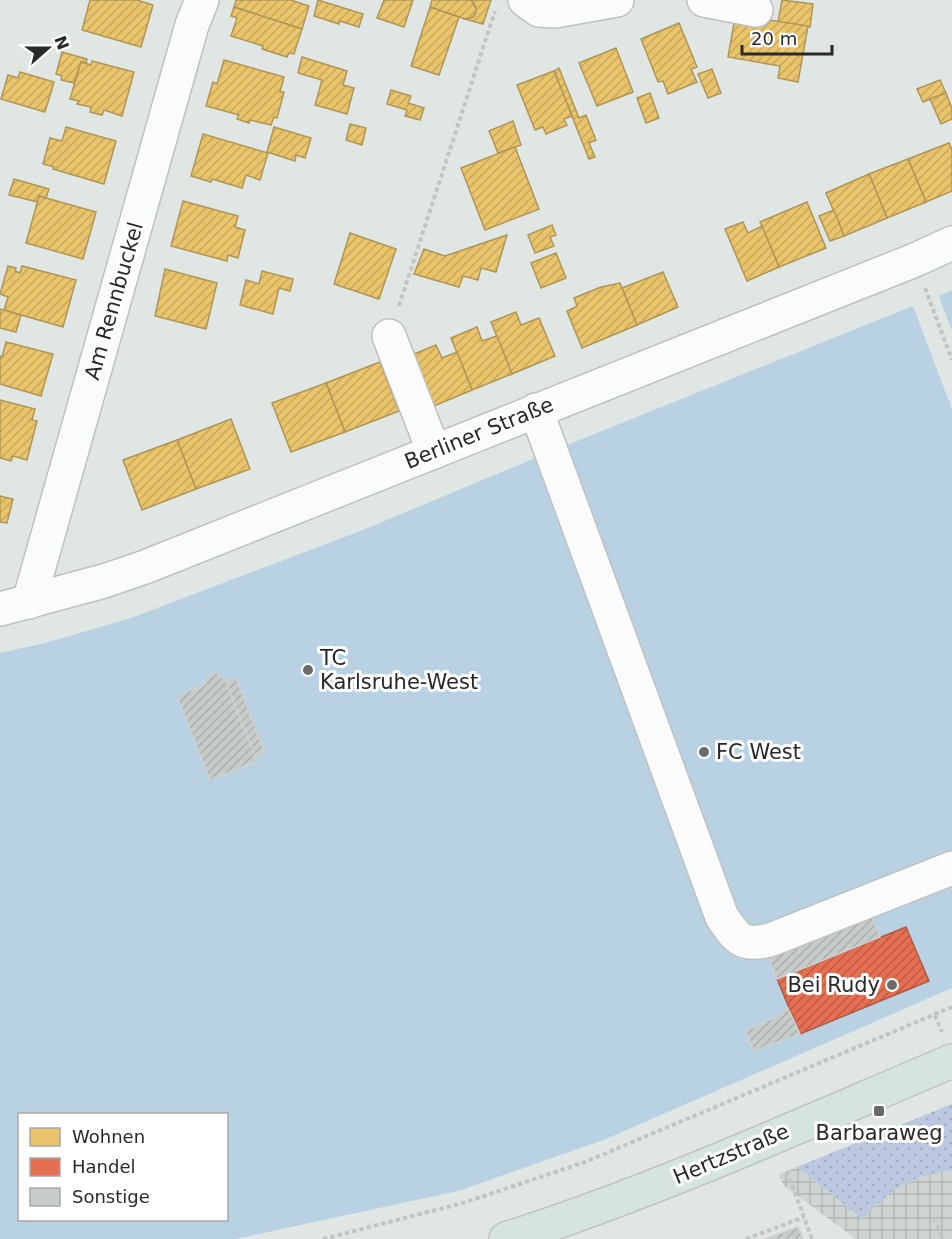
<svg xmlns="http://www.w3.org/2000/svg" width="952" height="1239" font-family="'DejaVu Sans',sans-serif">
	<defs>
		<pattern id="green-dots" width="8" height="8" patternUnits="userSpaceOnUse" patternTransform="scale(1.5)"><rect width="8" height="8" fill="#bbc8e0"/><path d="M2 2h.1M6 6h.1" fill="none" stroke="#a1acc0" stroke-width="1.8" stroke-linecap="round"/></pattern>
		<pattern id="plaza-grid" width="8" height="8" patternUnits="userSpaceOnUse" patternTransform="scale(1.5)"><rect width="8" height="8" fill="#ced5d2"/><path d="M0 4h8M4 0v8" fill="none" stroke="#b1b7b4"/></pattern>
		<pattern id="homes-hatch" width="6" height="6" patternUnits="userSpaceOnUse" patternTransform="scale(1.5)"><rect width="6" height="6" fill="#e9c46a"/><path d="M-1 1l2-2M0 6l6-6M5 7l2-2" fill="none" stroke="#c8a85c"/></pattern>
		<pattern id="shops-hatch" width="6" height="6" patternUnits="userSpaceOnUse" patternTransform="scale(1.5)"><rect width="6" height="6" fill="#e76f51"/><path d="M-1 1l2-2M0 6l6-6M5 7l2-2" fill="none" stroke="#bb5b43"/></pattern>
		<pattern id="building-hatch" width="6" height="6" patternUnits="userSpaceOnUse" patternTransform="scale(1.5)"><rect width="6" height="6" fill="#c7ccca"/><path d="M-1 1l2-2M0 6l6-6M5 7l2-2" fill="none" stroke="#abafae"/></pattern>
	</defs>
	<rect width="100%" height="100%" fill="#e0e6e4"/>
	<path fill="url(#green-dots)" d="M952,1104v67c-44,5 -59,19 -90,48l-65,-52z"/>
	<g fill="#b9d2e3" fill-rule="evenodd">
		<path d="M952,290v41l-13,-35z"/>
		<path d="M913,306l39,103v579l-346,151 -148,52 -222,48h-236v-586l45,-10 86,-25 232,-88 189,-79zM20,1114h206v106h-206z"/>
	</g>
	<path fill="url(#plaza-grid)" d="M797,1167l65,52 30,-28 15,-8 28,-10 17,-2v68h-96l-72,-53 -6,-11z"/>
	<g fill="url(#homes-hatch)" stroke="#af9656" stroke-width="1.5">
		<path d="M90,0h47l16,5 -12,42 -59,-17z"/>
		<path d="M236,0h55l18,6 -7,23 -68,-22z"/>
		<path d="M318,0l45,14 -4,13 -19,-6 -1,3 -25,-8z"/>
		<path d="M384,0h29l-9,27 -27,-9z"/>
		<path d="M432,0h39l6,10 -4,7 -8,2 -35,-12z"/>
		<path d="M471,0h20l-8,24 -18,-5 8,-2 3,-5v-5z"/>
		<path d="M782,0l31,4 -3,23 -32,-5z"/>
		<path d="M234,7l68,22 -8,25 -5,-1 -2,4 -25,-8 1,-3 -32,-10 6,-18 -6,-2z"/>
		<path d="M430,7l29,10 -20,58 -28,-9z"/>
		<path d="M735,18l28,1 45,7 -10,56 -20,-4 2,-12 -52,-9z"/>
		<path d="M679,23l18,44 -6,2 6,13 -29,12 -5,-13 -5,1 -17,-43z"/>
		<path d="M616,48l17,44 -36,14 -18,-43z"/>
		<path d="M62,52l25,7 -1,5 -5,-2 -7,21 -13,-3 1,-4 -6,-2z"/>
		<path d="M302,57l45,14 -4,14 11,3 -7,26 -32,-9 7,-25 -24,-7z"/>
		<path d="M224,60l60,17 -4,15h4l-7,26 -3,-1 -3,8 -21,-5 -1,3 -12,-4 2,-4 -33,-9 7,-24 4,2z"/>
		<path d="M92,61l42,11 -12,44 -18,-6 -2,5 -12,-3 1,-5 -14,-3 2,-3 -9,-2 11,-37 10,3z"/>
		<path d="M559,68l20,50 7,-3 10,25 -7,3 6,14 -6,2 -35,-88z"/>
		<path d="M712,69l9,24 -13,5 -10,-24z"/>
		<path d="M554,71l18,45 -8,3 3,6 -21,9 -3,-7 -8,3 -18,-45z"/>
		<path d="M20,72l34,10 -9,30 -44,-13 7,-24 10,3z"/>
		<path d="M940,80l6,13 -23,9 -6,-13z"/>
		<path d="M391,90l20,6 -3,7 16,5 -4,12 -15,-4 2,-6 -20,-6z"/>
		<path d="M650,93l9,25 -13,5 -9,-25z"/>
		<path d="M946,93l6,16v10l-11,5 -11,-25z"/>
		<path d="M513,121l8,24 -23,8 -9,-22z"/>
		<path d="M350,124l16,4 -4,17 -16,-5z"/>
		<path d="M66,127l50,14 -12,43 -51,-15 1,-2 -11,-3 7,-26 12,3z"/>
		<path d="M274,127l37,11 -6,20 -9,-3 -1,6 -28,-9z"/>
		<path d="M203,134l65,19 -8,27 -14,-5 -4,13 -30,-9 -1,3 -20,-6z"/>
		<path d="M949,143l3,7v41l-26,11 -18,-43z"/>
		<path d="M515,147l24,62 -54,21 -24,-62z"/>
		<path d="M908,159l18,43 -39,16 -18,-44z"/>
		<path d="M869,174l18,44 -43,18 -18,-43z"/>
		<path d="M14,179l35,10 -3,9 -7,-2 -1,6 -29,-7z"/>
		<path d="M39,196l57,16 -13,47 -57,-16z"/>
		<path d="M183,201l55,15 -3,11 10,3 -7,28 -10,-3 -1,6 -56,-15z"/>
		<path d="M807,202l19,46 -47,19 -19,-45z"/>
		<path d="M834,210l10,26 -14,5 -11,-25z"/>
		<path d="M743,222l5,11 14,-7 17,41 -32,14 -22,-52z"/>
		<path d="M552,225l4,10 -6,2 4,9 -19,7 -7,-18z"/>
		<path d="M350,233l46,16 -17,50 -45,-15z"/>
		<path d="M507,235l-11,37 -15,-4 -3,12 -15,-4 -4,11 -45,-13 10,-25 21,7z"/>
		<path d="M556,253l10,25 -25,10 -10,-25z"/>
		<path d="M8,266l8,2 -1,3 5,2 2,-7 54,14 -13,47 -59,-17 4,-13 -8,-3z"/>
		<path d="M165,269l52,14 -11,46 -51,-13z"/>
		<path d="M262,271l31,8 -3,12 -11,-3 -6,26 -33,-9 6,-25 13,4z"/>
		<path d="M663,272l15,35 -41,18 -15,-37z"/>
		<path d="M620,283l17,42 -55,23 -15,-37 10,-5 -3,-8 27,-11z"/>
		<path d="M0,309l21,6 -5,17 -16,-4z"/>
		<path d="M516,312l5,13 18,-7 16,38 -43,18 -21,-52z"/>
		<path d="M477,327l5,14 15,-5 15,38 -40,16 -21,-52z"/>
		<path d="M6,342l47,12 -12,42 -41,-12v-28l2,1z"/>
		<path d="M436,345l6,13 15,-6 15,38 -38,16 -22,-51z"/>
		<path d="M380,362l19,49 -54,21 -19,-49z"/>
		<path d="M326,383l19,49 -54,20 -19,-49z"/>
		<path d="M0,400l35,9 -3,11 5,1 -10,39 -14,-4 -2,5 -11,-3z"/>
		<path d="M231,419l19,50 -54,20 -19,-49z"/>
		<path d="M177,440l19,49 -54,21 -19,-50z"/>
		<path d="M0,496l13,3 -6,24 -7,-1z"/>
	</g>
	<path fill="url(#shops-hatch)" stroke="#ae5a45" stroke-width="1.5" d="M906,927l23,54 -129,53 -23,-55z"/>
	<g fill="url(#building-hatch)" stroke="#ccd1cf" stroke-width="1.5">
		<path d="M218,672l2,6 4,-1 33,84 -47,19 -33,-84 29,-12 -2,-6z"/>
		<path d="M236,678l29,75 -10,3 -29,-74z"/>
		<path d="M872,917l8,20 -103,42 -8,-20z"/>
		<path d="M788,1008l12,26 -46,17 -9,-20 38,-17 -1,-4z"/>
		<path d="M798,1227l5,12h-38z"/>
	</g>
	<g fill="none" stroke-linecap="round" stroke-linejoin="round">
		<g stroke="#c1c0c0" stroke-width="36">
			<g id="minor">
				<path d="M525,0l14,10 16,1 62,-11"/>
				<path d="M704,0l52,10"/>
				<path d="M389,336l45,116"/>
				<path d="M536,410l186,507c15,22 20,30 48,23l182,-72"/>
				<path d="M29,602l163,-577 10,-25"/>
				<path d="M0,609l104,-28 41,-14 770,-307 37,-17"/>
			</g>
		</g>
		<g stroke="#c1c3c3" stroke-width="36">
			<path id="major" d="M506,1239c153,-49 299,-116 446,-178"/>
		</g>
		<g stroke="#c3c4c3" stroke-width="4" stroke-dasharray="4.5 3" stroke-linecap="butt">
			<path d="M925,288l27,72"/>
			<path d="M399,306l96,-295"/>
			<path d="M935,1015l7,17"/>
			<path d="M787,1171l25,68"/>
			<path d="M934,1218l9,21"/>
			<path d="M323,1239l140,-36 122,-41 367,-155"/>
			<path d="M746,1239l58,-22"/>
		</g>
		<use href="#minor" stroke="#fafbfb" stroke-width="33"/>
		<use href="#major" stroke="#d5e4e1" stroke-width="33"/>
	</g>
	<g fill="#696b6a" stroke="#fff" stroke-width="2">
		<circle cx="308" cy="670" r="6"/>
		<circle cx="704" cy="752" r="6"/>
		<circle cx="892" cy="985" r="6"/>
		<rect x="873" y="1105" width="12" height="12" rx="3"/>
	</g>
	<g text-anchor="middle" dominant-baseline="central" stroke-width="6" stroke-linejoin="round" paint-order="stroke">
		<g font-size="21" fill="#292929" stroke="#fff">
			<text transform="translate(114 301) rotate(-74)">Am Rennbuckel</text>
			<text transform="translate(479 433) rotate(-22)">Berliner Straße</text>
			<text transform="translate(731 1154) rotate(-23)">Hertzstraße</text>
		</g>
		<g font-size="21" fill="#292929" stroke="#fff" text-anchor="start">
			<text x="320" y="658">TC<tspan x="320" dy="24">Karlsruhe-West</tspan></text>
			<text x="716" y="752">FC West</text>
			<text x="880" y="985" text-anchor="end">Bei Rudy</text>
			<text x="879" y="1133" text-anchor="middle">Barbaraweg</text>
		</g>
	</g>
	<rect x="18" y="1113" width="210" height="108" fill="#ffffff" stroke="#a9a9a9" stroke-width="1.5"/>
	<rect x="30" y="1128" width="30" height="18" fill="#e9c46a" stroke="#a9a9a9" stroke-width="1.5"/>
	<text x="72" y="1143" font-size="18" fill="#292929">Wohnen</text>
	<rect x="30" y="1158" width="30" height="18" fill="#e76f51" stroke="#a9a9a9" stroke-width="1.5"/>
	<text x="72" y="1173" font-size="18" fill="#292929">Handel</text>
	<rect x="30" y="1188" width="30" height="18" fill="#c7ccca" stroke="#a9a9a9" stroke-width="1.5"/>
	<text x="72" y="1203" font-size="18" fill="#292929">Sonstige</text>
	<g transform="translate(48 48) rotate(69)" stroke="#ffffff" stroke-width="4.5" paint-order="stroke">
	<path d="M0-4.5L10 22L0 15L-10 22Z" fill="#292929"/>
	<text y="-9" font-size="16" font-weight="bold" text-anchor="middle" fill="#292929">N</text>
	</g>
	<path d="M742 45v9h90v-9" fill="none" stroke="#292929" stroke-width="3"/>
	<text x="751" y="45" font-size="18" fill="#292929" stroke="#ffffff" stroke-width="4.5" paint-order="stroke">20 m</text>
</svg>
